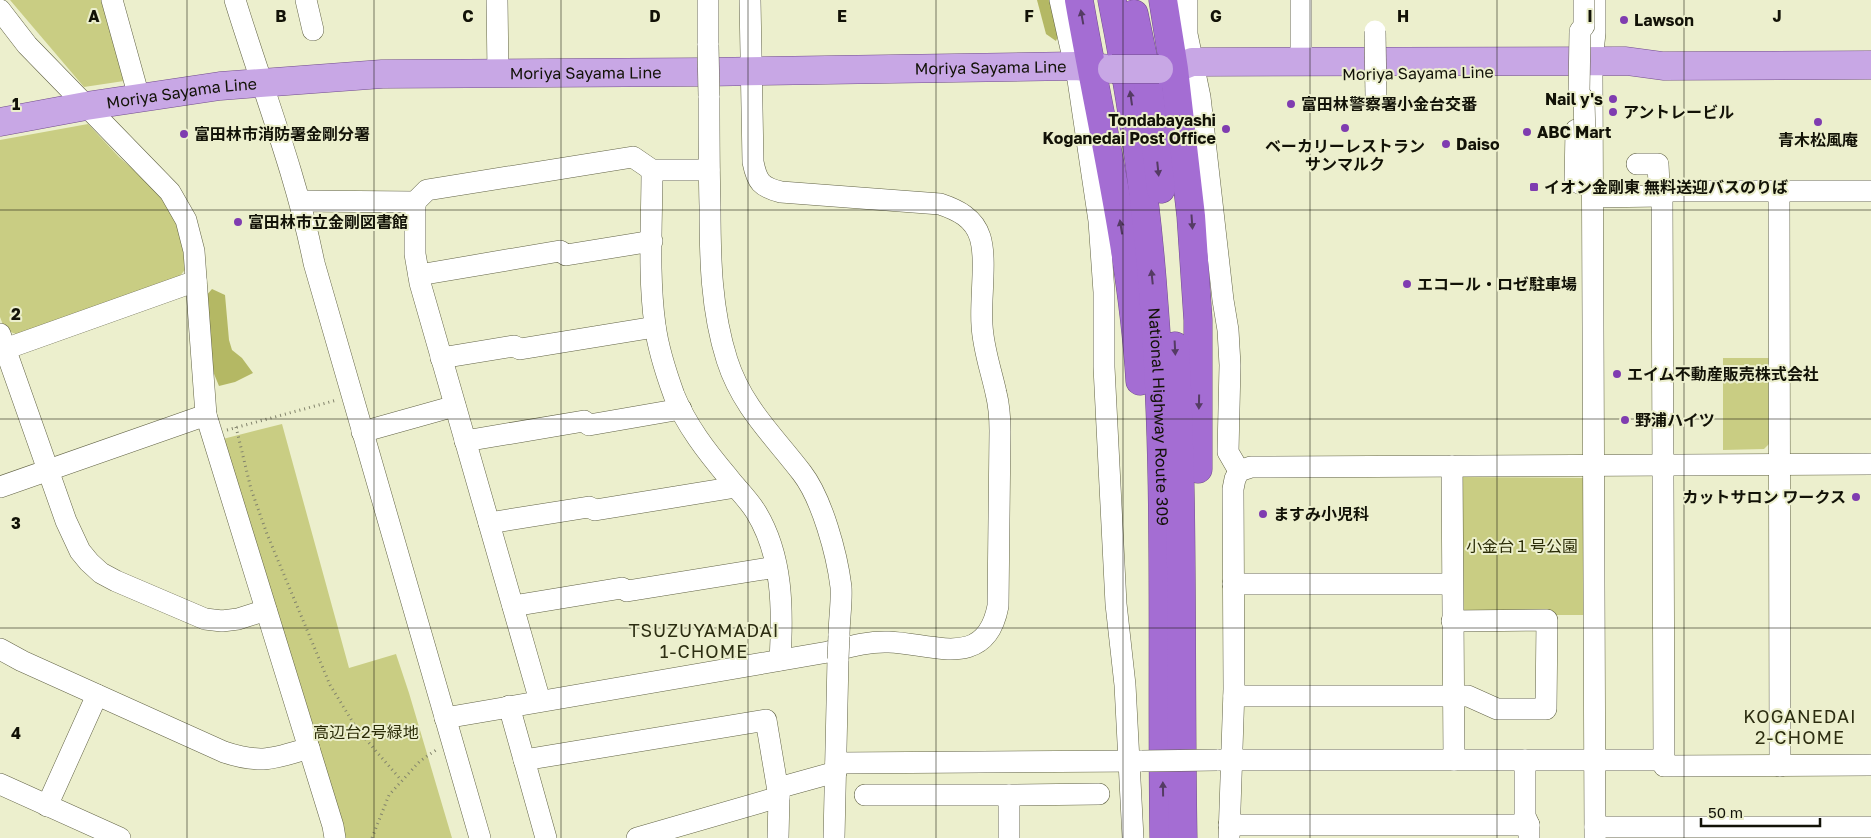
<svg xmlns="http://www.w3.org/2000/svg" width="1871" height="838" font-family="'Golos Text','Noto Sans JP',sans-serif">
	<rect width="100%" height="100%" fill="#ecefcd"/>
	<g fill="#c9cd83">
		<path d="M10,0h93l21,81 -40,6z"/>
		<path d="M88,124l31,33 25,22 23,26 10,16 11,45 -9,11 -163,57 -11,-4 -5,-13v-177z"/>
		<path d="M1723,358h47v85l-6,6 -41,1z"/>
		<path d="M282,424l67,244 47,-14 13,39 43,145h-112l-121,-398z"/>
		<path d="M1459,477l127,1v137h-127z"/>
	</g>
	<g fill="#b4b864">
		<path d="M1037,0h14l9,31 -4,10 -10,-7z"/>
		<path d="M212,289l13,6 4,45 3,10 10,8 11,15 -18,9 -16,4 -7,-17 -7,-72z"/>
	</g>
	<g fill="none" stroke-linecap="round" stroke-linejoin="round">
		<g stroke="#626346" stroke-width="22">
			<g id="minor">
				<path d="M112,0l27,97"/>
				<path d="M235,0c27,88 61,173 79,263l166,575"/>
				<path d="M306,0l7,30"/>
				<path d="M497,0l1,73"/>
				<path d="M708,0v45"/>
				<path d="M1060,0l18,80 21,141 5,71v75l12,237 9,81 8,153"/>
				<path d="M1187,0v34l13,63 23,203 5,30 2,35 -2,87 11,19"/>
				<path d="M1301,0v62"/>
				<path d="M0,10l27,35 143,147 16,28 8,31 12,164 127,411 2,12"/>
				<path d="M1592,61l3,-28v-33"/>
				<path d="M1592,71l3,767"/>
				<path d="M709,96c0,37 0,73 1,110 0,52 1,104 17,154 15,47 46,75 75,113 20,26 35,81 39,114 1,16 -2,33 -2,49"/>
				<path d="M1585,160v21l-4,3 -6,-3 1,-51 16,1"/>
				<path d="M1637,164h21l1,21 3,6"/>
				<path d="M652,170c0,51 -4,104 3,155 3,23 11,48 19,70 12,30 33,57 54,82 9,12 20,22 28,35 27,44 27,98 24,148"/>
				<path d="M1779,191l1,575"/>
				<path d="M1871,191h-209l2,575 207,-1"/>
				<path d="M1593,197l69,-1"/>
				<path d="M300,201l115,1 12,-12 206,-33 19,13h57"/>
				<path d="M415,202v52l5,29 120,418"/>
				<path d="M419,275l141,-24 6,4 86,-14"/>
				<path d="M0,334l66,187 14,30 9,11 12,11 15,8 89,38 17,2 16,-2 28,-9"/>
				<path d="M5,349l191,-68"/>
				<path d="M441,358l73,-12 6,3 135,-22"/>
				<path d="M362,432l93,-26"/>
				<path d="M465,441l119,-20 5,4 92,-16"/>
				<path d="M1452,466l2,294"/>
				<path d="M0,487l206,-72"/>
				<path d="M489,523l100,-16 6,3 141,-23"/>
				<path d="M1233,584h219"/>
				<path d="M513,606l109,-18 5,3 149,-24"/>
				<path d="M0,649l22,12 202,91c36,12 50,7 85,-4"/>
				<path d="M1234,696h234l29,13h49l1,-89 -95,1"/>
				<path d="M509,706l37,132"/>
				<path d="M445,718l383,-66c20,-5 40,-11 61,-10 45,2 97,28 109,-36l2,-175c0,-13 -1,-26 -4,-38 -5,-23 -13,-45 -14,-68 -2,-25 5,-66 -2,-88 -6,-19 -22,-27 -40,-33l-159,-12c-20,-5 -24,-10 -28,-30l-3,-162"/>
				<path d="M524,760l242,-40 13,77 -1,41"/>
				<path d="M1217,760h447"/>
				<path d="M1525,760v56l4,9v13"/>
				<path d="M836,763l305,-2"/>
				<path d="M0,784l120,54"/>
				<path d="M778,788l58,-16"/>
				<path d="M865,795h144v43"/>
				<path d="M1009,795l90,-1"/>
				<path d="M47,806l50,-111"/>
				<path d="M1229,825h300"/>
				<path d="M1595,827h276"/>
				<path d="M637,838l142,-41"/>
				<path d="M834,838l4,-179"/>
				<path d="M1229,838l5,-149 -1,-200 2,-10 4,-8 12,-4 620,-3"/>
			</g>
		</g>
		<g stroke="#714d8c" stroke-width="29">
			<g id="major">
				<path d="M1159,69h15l18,-7 434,-1 37,5 208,-1"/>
				<path id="s1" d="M0,122l86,-16 134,-20 162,-12 322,-2 371,-6 37,3"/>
			</g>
		</g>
		<g stroke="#714d8c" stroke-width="29">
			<g id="highway">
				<path d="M1079,0c22,127 53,252 61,381"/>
				<path id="s2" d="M1112,0c20,101 35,203 42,305 14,176 7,356 10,533"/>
				<path d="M1163,0l11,69 17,147 7,104v149"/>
				<path d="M1134,14l13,62 14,113"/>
				<path d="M1175,346c9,164 5,328 8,492"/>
			</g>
		</g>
		<g stroke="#82836c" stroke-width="3" stroke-dasharray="1 4" stroke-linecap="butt">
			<path d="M236,427l15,62 16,45 63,151 27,44 44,51"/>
			<path d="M227,430l110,-30"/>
			<path d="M372,838l17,-43 31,-34 16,-11"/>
		</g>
		<use href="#minor" stroke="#fff" stroke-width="21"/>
		<use href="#major" stroke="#c8a7e5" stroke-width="28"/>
		<use href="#highway" stroke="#a46dd3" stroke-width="28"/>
		<g stroke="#626346" stroke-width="22" stroke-linecap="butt">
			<g id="minor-bridge">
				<path d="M1584,0v26l-4,5 -1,62 5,7 1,37"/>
				<path d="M1375,31l1,67"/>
				<path d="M708,45l1,51"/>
				<path d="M838,659l1,-23"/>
				<path d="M1142,761l75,-1"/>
			</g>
		</g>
		<g stroke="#714d8c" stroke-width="29" stroke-linecap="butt">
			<path id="major-bridge" d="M1112,69h47"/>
		</g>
		<use href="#minor-bridge" stroke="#fff" stroke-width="21"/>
		<use href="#major-bridge" stroke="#c8a7e5" stroke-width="28"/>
	</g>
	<defs><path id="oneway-solid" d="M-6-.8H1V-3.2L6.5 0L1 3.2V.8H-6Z" transform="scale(1.25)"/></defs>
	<g fill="#543b63">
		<use href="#oneway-solid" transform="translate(1082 17) rotate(-100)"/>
		<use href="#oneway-solid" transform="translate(1131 98) rotate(-98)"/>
		<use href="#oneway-solid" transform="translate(1158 169) rotate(84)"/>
		<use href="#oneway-solid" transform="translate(1192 222) rotate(86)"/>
		<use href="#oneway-solid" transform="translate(1121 227) rotate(-99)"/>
		<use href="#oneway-solid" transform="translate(1152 277) rotate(-96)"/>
		<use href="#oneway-solid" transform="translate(1175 348) rotate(87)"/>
		<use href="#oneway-solid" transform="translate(1199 402) rotate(91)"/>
		<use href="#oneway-solid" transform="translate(1163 789) rotate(-91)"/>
	</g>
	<path fill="none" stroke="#121207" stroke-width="1" stroke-opacity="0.55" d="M187,0v838M374,0v838M561,0v838M748,0v838M936,0v838M1123,0v838M1310,0v838M1497,0v838M1684,0v838M0,210h1871M0,419h1871M0,628h1871"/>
	<g fill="#7f3cb0" stroke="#ecefcd" stroke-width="2">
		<circle cx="1624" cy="20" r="5"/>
		<circle cx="1613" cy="99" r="5"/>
		<circle cx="1291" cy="104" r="5"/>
		<circle cx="1613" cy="112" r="5"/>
		<circle cx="1818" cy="122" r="5"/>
		<circle cx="1345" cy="128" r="5"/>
		<circle cx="1226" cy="129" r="5"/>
		<circle cx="1527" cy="132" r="5"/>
		<circle cx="184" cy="134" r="5"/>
		<circle cx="1446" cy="144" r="5"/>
		<rect x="1529" y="182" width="10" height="10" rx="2.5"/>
		<circle cx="238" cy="222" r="5"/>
		<circle cx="1407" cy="284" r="5"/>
		<circle cx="1617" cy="374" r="5"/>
		<circle cx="1625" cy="420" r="5"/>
		<circle cx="1856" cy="497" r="5"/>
		<circle cx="1263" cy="514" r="5"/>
	</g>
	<g text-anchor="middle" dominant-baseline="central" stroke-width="4" stroke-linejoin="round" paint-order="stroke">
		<g font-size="16" font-weight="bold" fill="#121207" stroke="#ecefcd" text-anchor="start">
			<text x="1634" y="20">Lawson</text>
			<text x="1603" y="99" text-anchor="end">Nail y's</text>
			<text x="1301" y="104">富田林警察署小金台交番</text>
			<text x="1623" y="112">アントレービル</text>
			<text x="1216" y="120" text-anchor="end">Tondabayashi<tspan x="1216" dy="18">Koganedai Post Office</tspan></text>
			<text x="1537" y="132">ABC Mart</text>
			<text x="194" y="134">富田林市消防署金剛分署</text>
			<text x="1818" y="140" text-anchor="middle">青木松風庵</text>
			<text x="1456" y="144">Daiso</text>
			<text x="1345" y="146" text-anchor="middle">ベーカリーレストラン<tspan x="1345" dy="18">サンマルク</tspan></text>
			<text x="1544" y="187">イオン金剛東 無料送迎バスのりば</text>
			<text x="248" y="222">富田林市立金剛図書館</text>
			<text x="1417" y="284">エコール・ロゼ駐車場</text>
			<text x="1627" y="374">エイム不動産販売株式会社</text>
			<text x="1635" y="420">野浦ハイツ</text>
			<text x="1846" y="497" text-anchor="end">カットサロン ワークス</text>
			<text x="1273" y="514">ますみ小児科</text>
		</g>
		<g font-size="16" fill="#121207" stroke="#ecefcd">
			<text stroke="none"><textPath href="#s1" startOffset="994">Moriya Sayama Line</textPath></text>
			<text stroke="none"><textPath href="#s1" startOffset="589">Moriya Sayama Line</textPath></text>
			<text transform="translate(1418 73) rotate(-1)">Moriya Sayama Line</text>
			<text stroke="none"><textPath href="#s1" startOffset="184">Moriya Sayama Line</textPath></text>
			<text stroke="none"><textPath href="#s2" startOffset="420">National Highway Route 309</textPath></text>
		</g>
		<g font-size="16" fill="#2b2c07" stroke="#ecefcd">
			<text x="1522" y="546">小金台１号公園</text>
			<text x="366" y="732">高辺台2号緑地</text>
		</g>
		<g font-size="18" letter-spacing="1" fill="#2c2d11" stroke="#ecefcd">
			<text x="704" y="630">TSUZUYAMADAI<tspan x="704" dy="21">1-CHOME</tspan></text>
			<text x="1800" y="716">KOGANEDAI<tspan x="1800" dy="21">2-CHOME</tspan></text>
		</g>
	</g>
	<g font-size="16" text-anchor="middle" font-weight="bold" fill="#121207" stroke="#ecefcd" stroke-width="4" stroke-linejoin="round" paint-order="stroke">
		<text x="94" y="22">A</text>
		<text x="281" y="22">B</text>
		<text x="468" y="22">C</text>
		<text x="655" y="22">D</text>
		<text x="842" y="22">E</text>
		<text x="1029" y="22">F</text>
		<text x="1216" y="22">G</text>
		<text x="1403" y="22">H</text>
		<text x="1590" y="22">I</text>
		<text x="1777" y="22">J</text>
		<text x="16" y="110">1</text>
		<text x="16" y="320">2</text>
		<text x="16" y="529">3</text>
		<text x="16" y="739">4</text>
	</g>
	<path d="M1701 818v8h119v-8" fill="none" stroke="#121207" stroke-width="2.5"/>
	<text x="1708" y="818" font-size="15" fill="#121207" stroke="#ecefcd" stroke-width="4" paint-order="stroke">50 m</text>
</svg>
